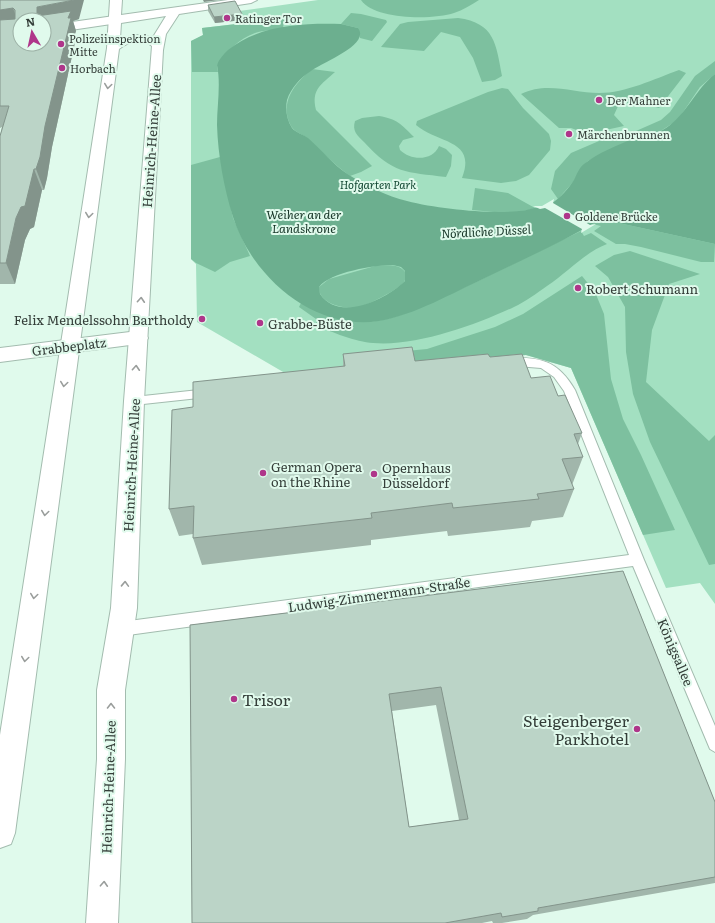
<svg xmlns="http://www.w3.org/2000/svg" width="715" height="923" font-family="Literata,serif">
	<rect width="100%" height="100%" fill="#e0faec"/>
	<path fill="#a3e0c1" d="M318,0h397v604l-15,-21 -34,5 -95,-220 -45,-13 -236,21 -93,-54 -1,-58 -5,-5v-218l12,-6 -1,-7 43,-5 -6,-12z"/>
	<g fill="#7dc09f">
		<path d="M361,0h118c-8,5 -16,10 -25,13 -21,7 -80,7 -93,-13z"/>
		<path d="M351,13l10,1 25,6 1,2 -15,19 -12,-3 -2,-10 -17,-4z"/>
		<path d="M285,16l-2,12c-9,2 -19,2 -28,5 -16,6 -28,18 -38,32l1,7h-26l-1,-31 12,-6 -1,-7 43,-5 -2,-4z"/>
		<path d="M458,18c37,5 38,26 44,58l-7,4 -13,2 -9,-24 -13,-21 -19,-5 -17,19 -43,-4 19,-23 8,-2z"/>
		<path d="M715,61v13l-15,13 -21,31 -6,5 -17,11 -32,9 -36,18 -7,7 -7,13 -16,18 -7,-10 4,-18 16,-18 28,-12 37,-10 25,-11 9,-8 25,-36z"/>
		<path d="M312,69l23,3c-14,13 -24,17 -19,38l56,56 -11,6 -11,4c-15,-11 -28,-24 -42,-37 -5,-5 -13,-6 -17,-13 -12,-23 3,-42 21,-57z"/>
		<path d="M679,70l7,3 -27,35 -22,-6 -18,2 -5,11 10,11 -37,8 -16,-6h-12l-38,-34c26,-13 52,-1 78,-1 27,0 55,-14 80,-23z"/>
		<path d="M502,88l6,1 15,19 26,26 2,7 -1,9 -21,25 -13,6 -15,2 -39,-5c15,-39 -24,-34 -46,-53l1,-4 71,-29z"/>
		<path d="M379,116c18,3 22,8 35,21l-11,3 -4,6 1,4c11,11 33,11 39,-4l7,3 6,6 -1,11 -5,11c-40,-5 -53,-3 -82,-35 -7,-7 -12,-11 -9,-21l7,-3z"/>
		<path d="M220,157l13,61 17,38 -20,6 -15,10 -19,-9 -5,-4v-94z"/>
		<path d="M475,188l33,5 27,15c-20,7 -42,4 -63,2z"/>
		<path d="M605,220l110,24 -1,18h-13l-60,-15 -16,-3h-9l-22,-13 7,-5 -9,-2z"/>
		<path d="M581,231l3,5 7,-3 16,11c-23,9 -39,28 -60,42 -10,7 -22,16 -33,21 -38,18 -99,40 -141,36 -17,-1 -42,-11 -57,-18v-6l-17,-12 2,-4c20,11 42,20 66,19 30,-2 56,-16 83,-28 44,-20 87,-42 131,-63z"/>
		<path d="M630,251l70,23 -31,10 -17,46 -6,52 63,59 6,-6v129l-6,1 -59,-123 -17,-48 -7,-42 -1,-45 -17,-30 -13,-11 19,-11z"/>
		<path d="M375,266c11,-1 25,-3 31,7 0,3 0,6 -2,9 -7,8 -35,23 -46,25 -12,3 -40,-3 -39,-20l10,-8z"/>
		<path d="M582,276l13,16 9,22 7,65 12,40 18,36 34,75 -32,5 -72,-167 -45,-13 -148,13 -3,-14 52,-5 68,-22 28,-13z"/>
	</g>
	<path fill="#6caf8f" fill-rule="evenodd" d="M341,24l17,4c13,17 -37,35 -47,43 -11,7 -20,17 -24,29 -2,10 0,20 5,28 4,5 11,6 16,10 14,12 25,27 41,37 17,11 38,21 58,26 31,8 81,13 112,10 5,0 10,-2 15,-3 7,-1 12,-1 18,-5 8,-5 17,-15 22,-23 3,-6 5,-12 10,-16 14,-11 33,-19 49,-25 11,-4 23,-4 33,-11 20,-13 29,-38 49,-54v170l-110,-24 -9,2c-36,21 -74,38 -111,56 -33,15 -70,37 -106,43 -65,10 -127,-44 -146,-104 -9,-29 -15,-61 -16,-92 0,-19 4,-41 0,-60 2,-6 6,-10 11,-15 31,-25 74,-27 113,-26zM393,265l8,2 4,4v10c-19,18 -65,42 -85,13l-1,-7c11,-15 56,-22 74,-22z"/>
	<path fill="#e0faec" d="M554,199l-1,4 37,22 6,-1 -15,9 1,-4 -37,-21 -5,1 -7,-3h9z"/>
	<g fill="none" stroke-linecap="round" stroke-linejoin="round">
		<g stroke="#a3bcaf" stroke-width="2">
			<g id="service">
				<path d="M509,358c32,-1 49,3 66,32l69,170 71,166v26l-5,-3 -77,-183 -512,70 -5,-2 -2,-5 2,-5 5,-2 508,-67 -65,-164 -10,-14 -13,-9 -36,-3 -1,-3 1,-3z"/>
				<path d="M208,389l6,4 -6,4 -74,8 -6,-4 6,-4z"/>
			</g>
		</g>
		<g stroke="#a3bcaf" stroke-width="2">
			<g id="minor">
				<path d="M114,16l6,4 -2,3 -74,11v-8z"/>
				<path d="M138,331l7,2 3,5 -3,5 -145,19v-14z"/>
			</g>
		</g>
		<g stroke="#a3bcaf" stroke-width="2">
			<path id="secondary" d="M110,0h12l-1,15 107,-15h29l-6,3 -72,11 -13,20 -3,16 -19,351 -7,207 -12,82v69l-7,164h-32l11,-164v-69l14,-82 13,-207 28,-355c-10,-8 -24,-4 -33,3l-104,784 -4,11 -11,4v-113l107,-687zM166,16l-13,21 -17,-2 -16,4 1,-16z"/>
		</g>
		<use href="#service" fill="#fff" fill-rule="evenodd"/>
		<use href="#minor" fill="#fff" fill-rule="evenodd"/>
		<use href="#secondary" fill="#fff" fill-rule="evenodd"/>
	</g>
	<g fill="#a1b6ab" fill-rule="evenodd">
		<path d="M0,0l79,19 -6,2 3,10 -1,3 1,4 -24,109 -5,31 -3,12h-2l-8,37 -4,2 -5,11 -10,44h-15v-148l2,-9 -2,1z"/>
		<path d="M208,5l35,15 -28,3 -7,-12z"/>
		<path d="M343,354l72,7 75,-4 41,21 27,18 24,37 -4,11 5,13 -11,28 2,4 -11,28 -31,4 -2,6 -82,9 -1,-5 -76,9v5l-169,20 -9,-27v-4l-14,2 -10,-27 24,-102 150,-41z"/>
		<path d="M623,571l92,231v81l-182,32 -6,4 -25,4h-9l-1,-2 -10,2h-290l-2,-298zM436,705l23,115 -50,7 -17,-116z"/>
	</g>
	<g fill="#83948b">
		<path d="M74,0h10l-5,19 -6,2 3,10 -1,3 1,4 -24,109 -5,31 -3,12 -8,-21 1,-162z"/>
		<path d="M203,0h16l-15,2z"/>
		<path d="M13,8l7,20 -20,3v-21z"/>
		<path d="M242,14l1,6 -28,3 -1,-6z"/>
		<path d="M34,169l8,21 -8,37 -4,2 -5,11 -10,44 -9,-21 10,-45z"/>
	</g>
	<g fill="#bbd4c7" stroke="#83948b" fill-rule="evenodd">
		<path d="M0,0h74l-37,7v9l34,-5 -3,7h3l-26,108 -5,31 -4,12h-2l-9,37 -4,1 -5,11 -10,45h-6v-127l9,-30h-9v-86l15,-1v-9l-2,-2 -13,2zM20,20h24v24h-24z"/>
		<path d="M235,1l7,13 -28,3 -6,-12z"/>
		<path d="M412,347l3,14 73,-7 2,3 32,-3 9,24 19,-2 8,20 7,-1 17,38 -8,1 9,23 -21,2 12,30 -37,5 2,5 -86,9 -1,-5 -81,10 1,5 -179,20 1,-32 -25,3 3,-99 21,-3v-25l152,-16 -2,-12z"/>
		<path d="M623,571l92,231v75l-177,31v3l-36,6 -1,-4 -56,10h-253l-2,-298zM441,687l27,132 -59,8 -20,-133z"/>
	</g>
	<defs><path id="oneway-chevron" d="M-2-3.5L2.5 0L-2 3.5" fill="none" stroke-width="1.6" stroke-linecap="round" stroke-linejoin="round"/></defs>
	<g stroke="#9a9e9c">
		<use href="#oneway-chevron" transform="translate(108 86) rotate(98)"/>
		<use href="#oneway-chevron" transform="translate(89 215) rotate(98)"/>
		<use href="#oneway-chevron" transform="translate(141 300) rotate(-86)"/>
		<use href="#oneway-chevron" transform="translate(136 368) rotate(-86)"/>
		<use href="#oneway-chevron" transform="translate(64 384) rotate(98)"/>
		<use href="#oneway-chevron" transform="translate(45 513) rotate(98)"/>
		<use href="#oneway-chevron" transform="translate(125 584) rotate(-88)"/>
		<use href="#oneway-chevron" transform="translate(34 596) rotate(98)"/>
		<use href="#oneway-chevron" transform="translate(25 659) rotate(98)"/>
		<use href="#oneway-chevron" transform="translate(111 706) rotate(-90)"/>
		<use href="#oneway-chevron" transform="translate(104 884) rotate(-87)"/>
	</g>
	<g fill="#af368a" stroke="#e0faec" stroke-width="1.5">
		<circle cx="227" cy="18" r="4"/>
		<circle cx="61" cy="44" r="4"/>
		<circle cx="62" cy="68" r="4"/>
		<circle cx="599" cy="100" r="4"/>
		<circle cx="569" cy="134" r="4"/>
		<circle cx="567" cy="216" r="4"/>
		<circle cx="578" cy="288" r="4"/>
		<circle cx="202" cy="319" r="4"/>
		<circle cx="260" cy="323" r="4"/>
		<circle cx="263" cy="473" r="4"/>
		<circle cx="374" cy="474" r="4"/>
		<circle cx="234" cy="699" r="4"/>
		<circle cx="637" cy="729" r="4"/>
	</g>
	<g text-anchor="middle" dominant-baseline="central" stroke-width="4" stroke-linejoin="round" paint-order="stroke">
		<g font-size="11" fill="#343e39" stroke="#e0faec" text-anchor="start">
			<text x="235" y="18">Ratinger Tor</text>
			<text x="69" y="38">Polizeiinspektion<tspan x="69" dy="13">Mitte</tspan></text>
			<text x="70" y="68">Horbach</text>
			<text x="607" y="100">Der Mahner</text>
			<text x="577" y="134">Märchenbrunnen</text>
			<text x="575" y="216">Goldene Brücke</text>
		</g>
		<g font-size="11" font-style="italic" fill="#104631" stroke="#e0faec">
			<text x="378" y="184">Hofgarten Park</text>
		</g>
		<g font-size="12" font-style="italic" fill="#143325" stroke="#e0faec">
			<text x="304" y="214">Weiher an der<tspan x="304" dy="14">Landskrone</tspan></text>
			<text transform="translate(486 231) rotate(-3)">Nördliche Düssel</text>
		</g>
		<g font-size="13" fill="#343e39" stroke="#e0faec">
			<text transform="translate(151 141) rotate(-86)">Heinrich-Heine-Allee</text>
			<text transform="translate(69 346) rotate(-7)">Grabbeplatz</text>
			<text transform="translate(131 465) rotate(-87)">Heinrich-Heine-Allee</text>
			<text transform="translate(379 594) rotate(-8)">Ludwig-Zimmermann-Straße</text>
			<text transform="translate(676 652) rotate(67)">Königsallee</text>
			<text transform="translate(108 787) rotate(-88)">Heinrich-Heine-Allee</text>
		</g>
		<g font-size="13" fill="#343e39" stroke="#e0faec" text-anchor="start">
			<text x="586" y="288">Robert Schumann</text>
			<text x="194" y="319" text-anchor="end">Felix Mendelssohn Bartholdy</text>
			<text x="268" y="323">Grabbe-Büste</text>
			<text x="271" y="466">German Opera<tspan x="271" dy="15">on the Rhine</tspan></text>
			<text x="382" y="467">Opernhaus<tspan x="382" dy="15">Düsseldorf</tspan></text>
		</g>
		<g font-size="16" fill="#343e39" stroke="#e0faec" text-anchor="start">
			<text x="242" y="699">Trisor</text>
			<text x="629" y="720" text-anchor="end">Steigenberger<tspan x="629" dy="18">Parkhotel</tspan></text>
		</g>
	</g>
	<g transform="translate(32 32) rotate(351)"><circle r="19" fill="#e0faec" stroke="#9bafa4"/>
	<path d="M0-3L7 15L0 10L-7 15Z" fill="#af368a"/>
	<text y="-6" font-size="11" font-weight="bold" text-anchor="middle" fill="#343e39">N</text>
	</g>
</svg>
